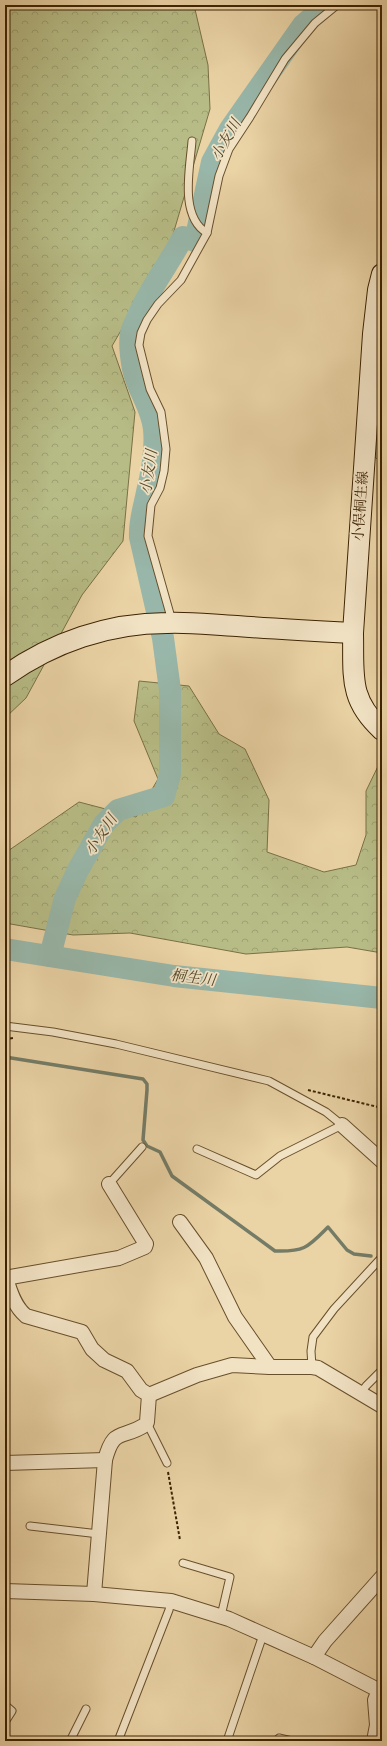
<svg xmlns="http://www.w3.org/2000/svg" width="387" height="1746" font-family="'IM FELL DW Pica','Noto Serif JP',serif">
	<defs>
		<pattern id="forest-crowns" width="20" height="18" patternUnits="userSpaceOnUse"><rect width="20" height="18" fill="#b7bc86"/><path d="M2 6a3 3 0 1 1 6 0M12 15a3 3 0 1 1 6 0" fill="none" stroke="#9ea172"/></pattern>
	</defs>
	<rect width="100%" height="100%" fill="#ead3a5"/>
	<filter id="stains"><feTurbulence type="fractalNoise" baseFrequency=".005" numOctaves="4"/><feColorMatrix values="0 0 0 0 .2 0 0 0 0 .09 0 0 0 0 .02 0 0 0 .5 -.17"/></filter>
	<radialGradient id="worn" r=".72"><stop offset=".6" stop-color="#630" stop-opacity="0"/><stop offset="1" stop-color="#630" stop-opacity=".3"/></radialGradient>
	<g fill="url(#forest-crowns)" stroke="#7a7044">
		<path d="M5,5h189l14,60 2,44 -41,139 -57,98 23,66 -12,129 -41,54 -56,103 -21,20z"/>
		<path d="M382,343v121l-8,-8z"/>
		<path d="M139,681l50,5 30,48 26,15 24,51 -2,52 57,20 32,-7 10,-30v-44l16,-33v195l-35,-6 -101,7 -116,-21 -57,2 -68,-12v-70l74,-51 57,15 22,-38 -24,-58z"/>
	</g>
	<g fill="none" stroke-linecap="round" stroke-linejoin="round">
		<path stroke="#747c67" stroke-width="3.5" d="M5,1057l138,22 4,5v6l-4,50 4,6 13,6 12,24 103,75c30,1 33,-4 53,-24l19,23 7,4 17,2"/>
		<g stroke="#98b7aa" stroke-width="22">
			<path d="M5,949l169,27 208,22"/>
			<path d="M50,956l15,-58 13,-28 26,-46 14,-14 46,-14 6,-22v-84l-7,-52 -23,-101c-1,-16 4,-29 7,-45 5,-20 9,-42 7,-63 -2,-21 -17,-40 -21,-60 -2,-11 -4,-25 -2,-36 1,-6 5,-12 7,-17 12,-28 31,-52 45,-79l12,4 17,-79 18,-33 73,-104 23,-20"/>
		</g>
		<g stroke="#684f2b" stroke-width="9">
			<g id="lane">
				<path d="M192,141c-2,27 -13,75 15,92"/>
				<path d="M172,621l-24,-85 3,-31 9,-17 4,-17 2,-22 -5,-37 -11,-23 -11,-44 2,-12 6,-13 11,-16 23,-24 26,-47 12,-57 10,-27 21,-32 35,-58 30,-36 22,-18"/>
				<path d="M5,1026l48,6 63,12 153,37 57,31 16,13 -62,31 -24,19 -59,-26"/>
				<path d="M109,1184l33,-37"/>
				<path d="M312,1367l-1,-16 2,-14 21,-28 48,-52"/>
				<path d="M361,1393l5,-7 16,-16"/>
				<path d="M147,1423l20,40"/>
				<path d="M30,1526l69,8"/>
				<path d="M183,1563l47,14 -9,39"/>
				<path d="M5,1705l7,6 -7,11"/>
				<path d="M70,1741l16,-32"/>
				<path d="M118,1741l51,-131 2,-9"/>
				<path d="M227,1741l36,-106"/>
				<path d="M276,1741l3,-3 13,3"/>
			</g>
		</g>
		<g stroke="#684f2b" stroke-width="16">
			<g id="street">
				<path d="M342,1125l40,36"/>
				<path d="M180,1222l26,36 29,59 35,50"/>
				<path d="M5,1278l114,-20 26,-11 1,-3 -2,-3 -35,-57"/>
				<path d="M6,1278c4,14 9,29 20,38l56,16 10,17 12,11 23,11 14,19 8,5 -2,27 -2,3c-24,15 -31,2 -40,35l-11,134"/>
				<path d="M149,1395l48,-20 35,-10 38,2h42l6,1 64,38"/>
				<path d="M5,1463l100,-3"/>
				<path d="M5,1591l89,3 77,7 58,18 85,38 68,35"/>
				<path d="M314,1657l11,-16 57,-64"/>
				<path d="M374,1741l3,-16 -2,-25 4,-10"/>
			</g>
		</g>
		<g stroke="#3d2302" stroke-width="22">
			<g id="secondary">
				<path d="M382,274l-4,16 -5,44 -20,299c1,42 -5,66 29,97"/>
				<path d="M5,676c48,-34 104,-53 162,-53 23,-1 47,2 70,3 39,3 77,5 116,7"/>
			</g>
		</g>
		<g stroke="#3d2302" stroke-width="2" stroke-dasharray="3 2" stroke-linecap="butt">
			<path d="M5,1039l9,-1"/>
			<path d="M308,1090l74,18"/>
			<path d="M168,1472l12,68"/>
		</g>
		<use href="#lane" stroke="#f1e2c4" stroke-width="7"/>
		<use href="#street" stroke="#f1e2c4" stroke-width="14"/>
		<use href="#secondary" stroke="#f1e2c4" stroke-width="20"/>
	</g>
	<g text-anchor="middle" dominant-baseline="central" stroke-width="3.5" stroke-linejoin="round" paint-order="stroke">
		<g font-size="14" fill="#3d2302" stroke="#f1e2c4">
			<text transform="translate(361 506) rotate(-86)">小俣桐生線</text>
		</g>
		<g font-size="15" font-style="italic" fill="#54482c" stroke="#f1e2c4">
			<text transform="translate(226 140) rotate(-60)">小友川</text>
			<text transform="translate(149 472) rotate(-82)">小友川</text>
			<text transform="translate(101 835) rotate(-56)">小友川</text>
			<text transform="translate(193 978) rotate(7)">桐生川</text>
		</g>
	</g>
	<rect width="387" height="1746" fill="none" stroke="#ead3a5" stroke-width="20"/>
	<rect x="6" y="6" width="375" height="1734" fill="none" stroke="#3d2302" stroke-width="2"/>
	<rect x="10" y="10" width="367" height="1726" fill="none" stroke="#3d2302"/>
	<rect width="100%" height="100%" filter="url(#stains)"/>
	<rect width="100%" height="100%" fill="url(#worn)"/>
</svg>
